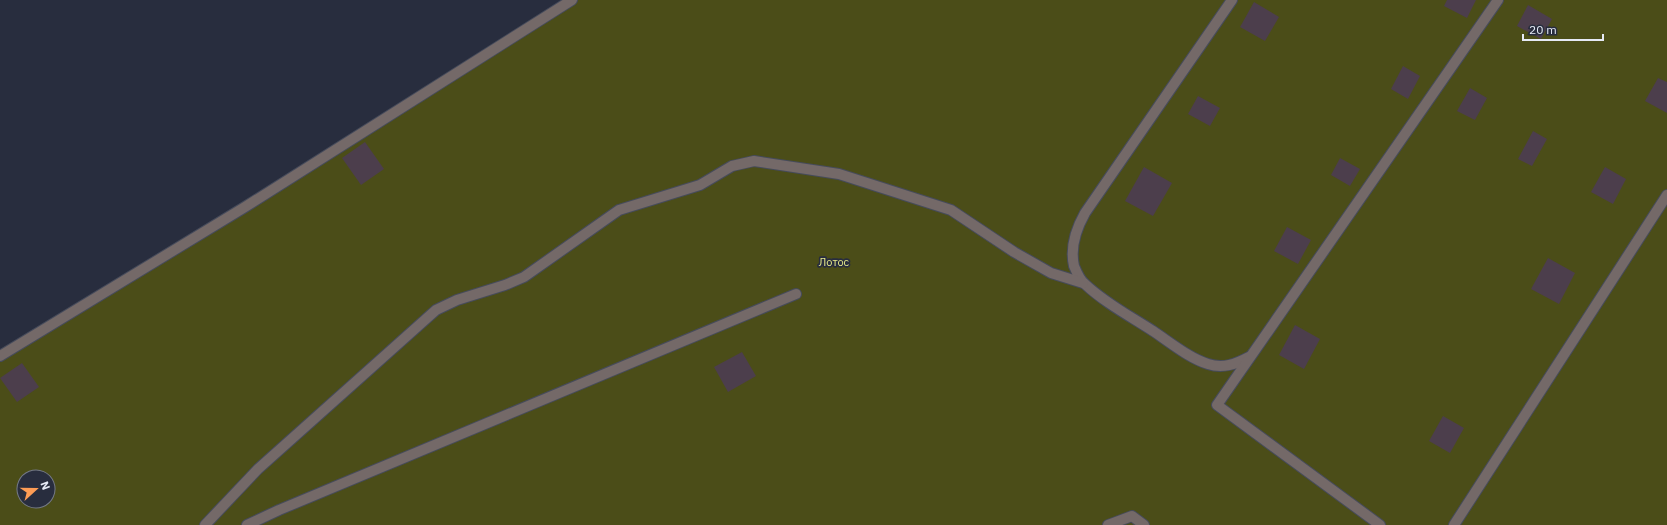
<svg xmlns="http://www.w3.org/2000/svg" width="1667" height="525" font-family="'IBM Plex Sans',sans-serif">
	<rect width="100%" height="100%" fill="#282d3e"/>
	<path fill="#4b4d18" fill-rule="evenodd" d="M572,0h1095v525h-1667v-169zM24,477h24v24h-24z"/>
	<g fill="#4c3e4c">
		<path d="M1447,0h29l-9,18 -23,-12z"/>
		<path d="M1254,2l25,15 -14,24 -25,-14z"/>
		<path d="M1528,5l24,14 -11,20 -24,-13z"/>
		<path d="M1403,66l17,10 -12,23 -17,-10z"/>
		<path d="M1658,78l9,4v31l-22,-12z"/>
		<path d="M1470,88l17,10 -12,22 -18,-9z"/>
		<path d="M1198,96l22,12 -10,18 -22,-12z"/>
		<path d="M1533,131l14,8 -15,27 -14,-7z"/>
		<path d="M365,142l19,27 -23,16 -19,-27z"/>
		<path d="M1340,158l20,11 -10,17 -19,-11z"/>
		<path d="M1144,167l28,16 -19,33 -28,-15z"/>
		<path d="M1605,167l21,12 -13,25 -22,-12z"/>
		<path d="M1287,227l24,13 -13,24 -24,-13z"/>
		<path d="M1548,258l27,15 -16,31 -28,-15z"/>
		<path d="M1295,325l25,14 -16,30 -25,-14z"/>
		<path d="M742,352l14,24 -28,16 -14,-25z"/>
		<path d="M22,363l17,24 -22,15 -17,-24z"/>
		<path d="M1443,416l21,12 -14,25 -21,-12z"/>
	</g>
	<g fill="none" stroke-linecap="round" stroke-linejoin="round">
		<g stroke="#464b5b" stroke-width="12">
			<g id="minor">
				<path d="M1232,0l-147,213c-9,16 -15,35 -11,53 2,5 7,15 11,18 20,19 45,32 68,47 18,12 36,27 55,33 15,5 28,0 41,-7"/>
				<path d="M0,356l245,-149 327,-207"/>
				<path d="M205,525l53,-56 178,-159 21,-10 48,-15 19,-8 95,-67 81,-25 32,-19 22,-5 85,13 112,36 63,42 37,21 32,10"/>
				<path d="M247,525l32,-15 517,-216"/>
				<path d="M1108,525l24,-9 12,9"/>
				<path d="M1380,525l-163,-120 281,-405"/>
				<path d="M1454,525l213,-330"/>
			</g>
		</g>
		<use href="#minor" stroke="#746968" stroke-width="10"/>
	</g>
	<g text-anchor="middle" dominant-baseline="central" stroke-width="3.5" stroke-linejoin="round" paint-order="stroke">
		<g font-size="11" fill="#e7eb89" stroke="#282d3e">
			<text x="834" y="262">Лотос</text>
		</g>
	</g>
	<g transform="translate(36 489) rotate(69)"><circle r="19" fill="#282d3e" stroke="#747987"/>
	<path d="M0-3L7 15L0 10L-7 15Z" fill="#fd9c55"/>
	<text y="-6" font-size="11" font-weight="bold" text-anchor="middle" fill="#e6eaf5">N</text>
	</g>
	<path d="M1523 34v6h80v-6" fill="none" stroke="#e6eaf5" stroke-width="2"/>
	<text x="1529" y="34" font-size="12" fill="#e6eaf5" stroke="#282d3e" stroke-width="3" paint-order="stroke">20 m</text>
</svg>
